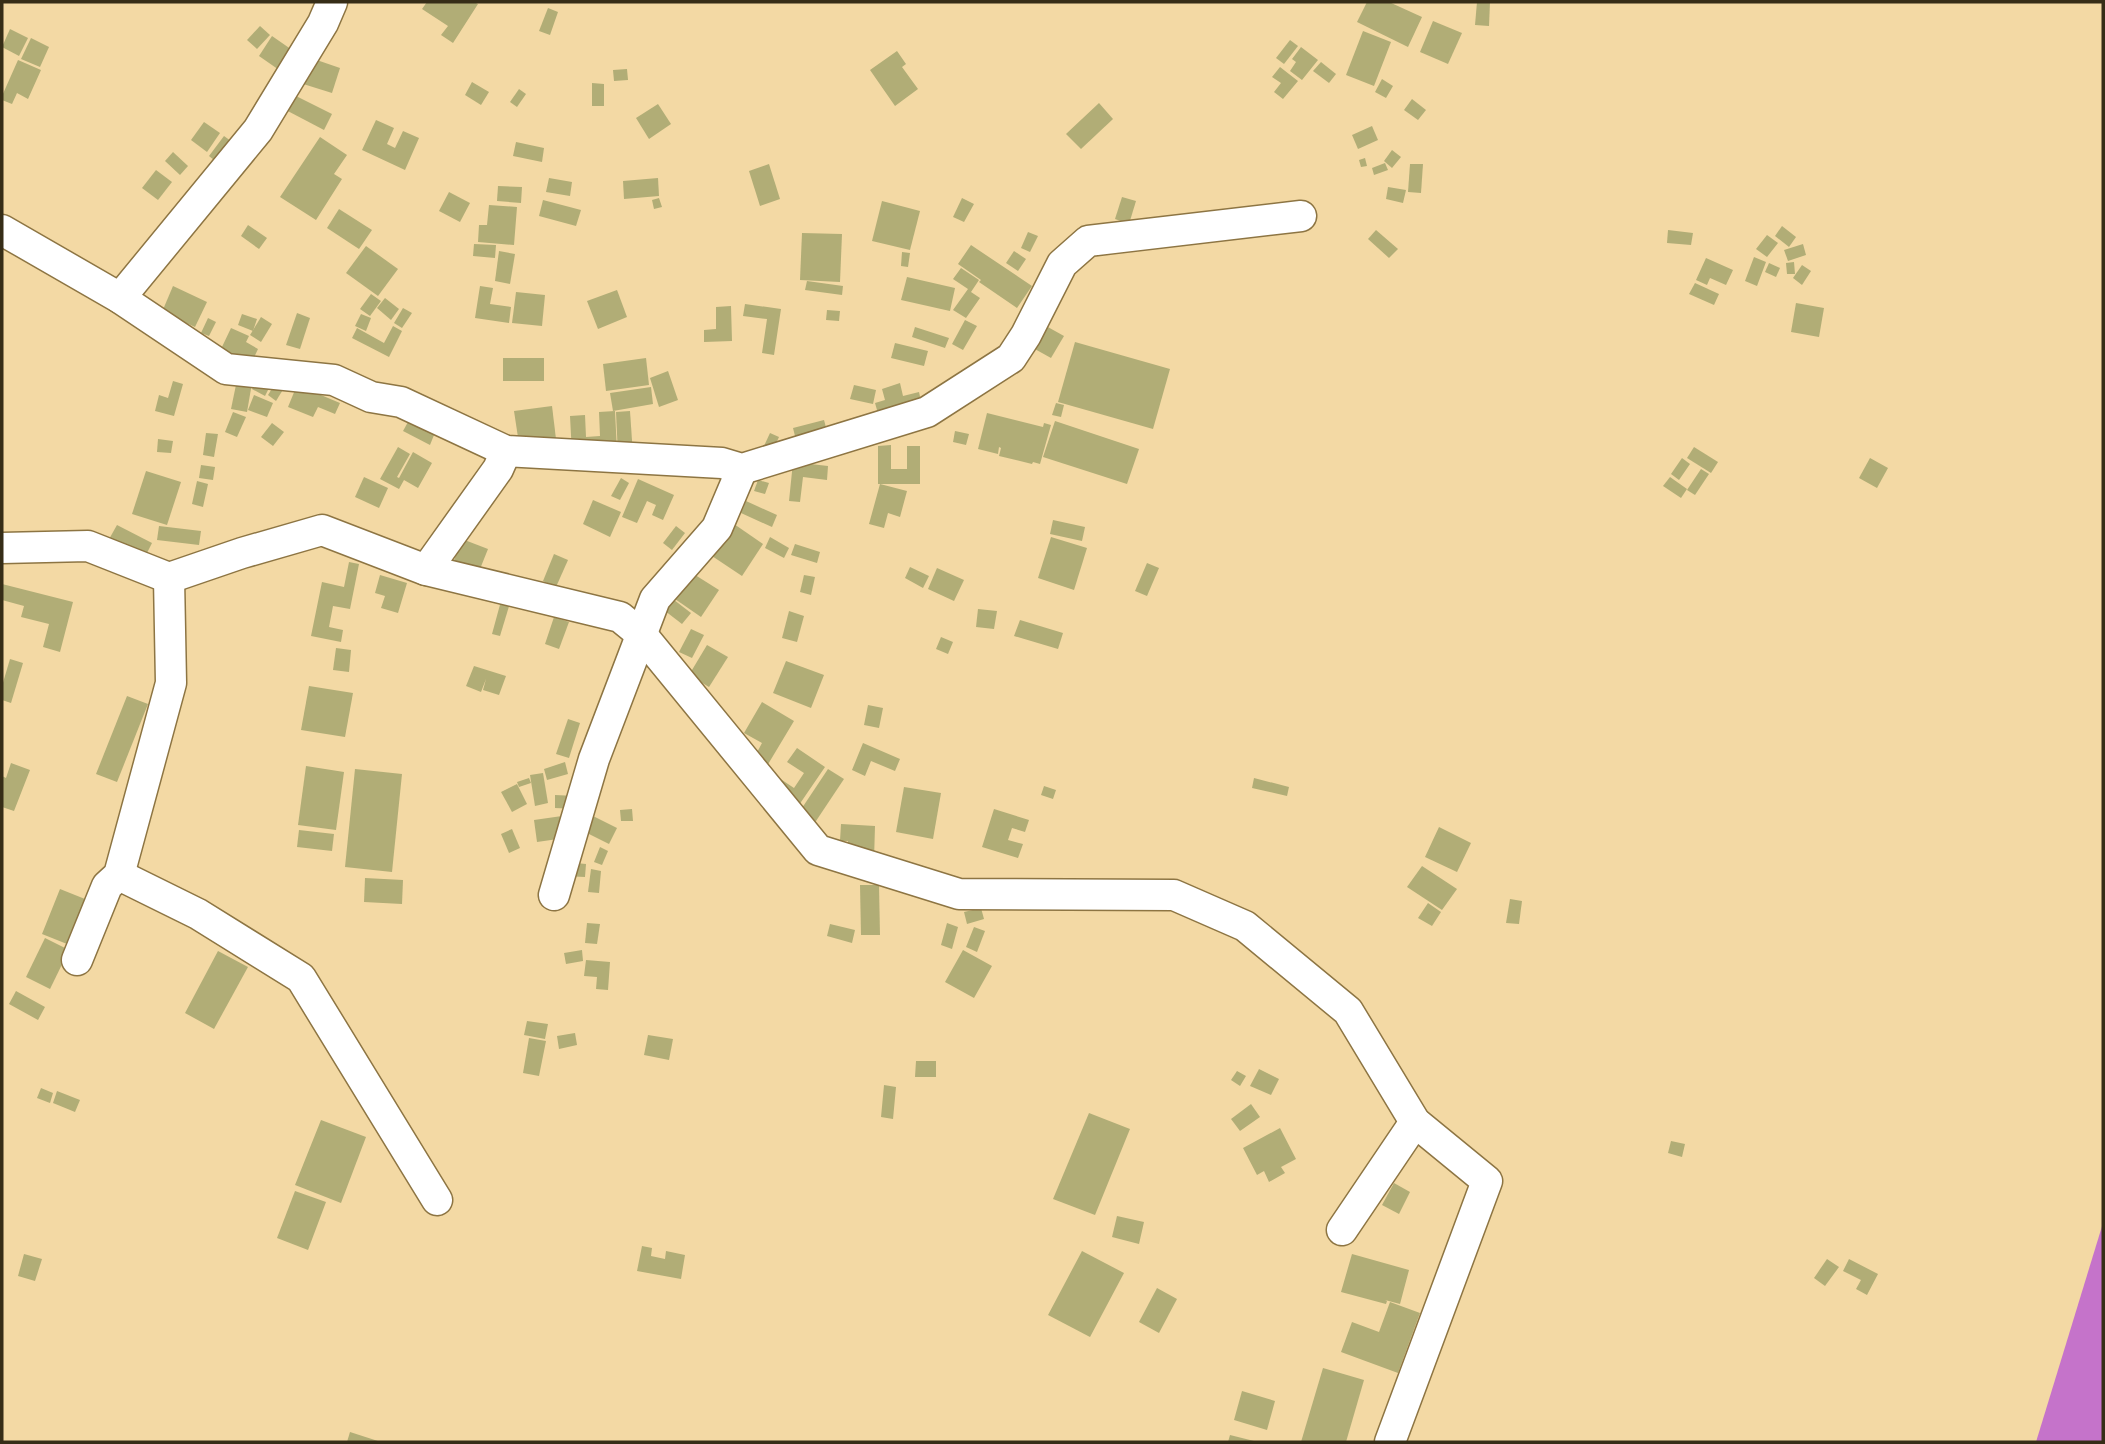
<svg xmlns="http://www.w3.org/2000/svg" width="2105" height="1444" font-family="'Varela Round',sans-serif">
	<rect width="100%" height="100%" fill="#f3d9a4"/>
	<path fill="#c573ca" d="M2103,1223v219h-67z"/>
	<g fill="#b1ad76">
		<path d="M427,2h47l4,2 -25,39 -12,-8 7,-9 -26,-17z"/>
		<path d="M1367,2h22l33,15 -14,30 -51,-25z"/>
		<path d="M1477,2h13l-1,24 -14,-1z"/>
		<path d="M548,8l10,4 -8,23 -11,-4z"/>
		<path d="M1433,21l29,12 -14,31 -28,-12z"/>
		<path d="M260,26l10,9 -13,14 -10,-9z"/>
		<path d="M10,29l18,9 -9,18 -17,-9z"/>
		<path d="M1363,31l28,11 -17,44 -28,-11z"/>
		<path d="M272,36l23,16 -13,20 -23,-16z"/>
		<path d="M31,38l18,9 -9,20 -19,-8z"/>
		<path d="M1290,40l8,6 -14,18 -8,-6z"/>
		<path d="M1301,47l17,13 -16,20 -12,-9 6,-9 -4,-3z"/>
		<path d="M897,51l9,13 -4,3 16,22 -23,17 -25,-36z"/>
		<path d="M308,57l32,11 -8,25 -32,-10z"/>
		<path d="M18,60l23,10 -13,29 -11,-6 -5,11 -10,-4v-4z"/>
		<path d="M1321,62l15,12 -7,9 -16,-12z"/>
		<path d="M1280,67l18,14 -15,18 -9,-7 7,-9 -9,-6z"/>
		<path d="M627,69l1,11 -14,1 -1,-11z"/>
		<path d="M1382,79l11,7 -7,12 -11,-6z"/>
		<path d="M472,82l17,10 -8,13 -16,-10z"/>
		<path d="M592,83l12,1v22h-12z"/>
		<path d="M519,89l7,5 -9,13 -7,-5z"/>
		<path d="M290,93l42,21 -8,16 -42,-22z"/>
		<path d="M1412,99l14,11 -8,10 -14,-10z"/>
		<path d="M1099,103l14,16 -32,30 -15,-15z"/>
		<path d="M658,104l13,20 -22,15 -13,-21z"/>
		<path d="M376,120l18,8 -7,16 8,4 8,-17 16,7 -14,32 -43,-20z"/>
		<path d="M204,122l16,11 -13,19 -16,-12z"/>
		<path d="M1372,126l6,14 -20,9 -6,-14z"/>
		<path d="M224,136l11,8 -15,21 -11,-9z"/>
		<path d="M320,137l27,18 -13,19 8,5 -26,41 -36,-23z"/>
		<path d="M516,142l28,6 -2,14 -29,-6z"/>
		<path d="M1392,150l9,7 -9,11 -8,-7z"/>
		<path d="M173,152l15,14 -8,9 -15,-14z"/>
		<path d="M1365,158l2,8 -6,1 -2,-7z"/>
		<path d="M1385,163l3,7 -14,5 -2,-7z"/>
		<path d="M769,164l11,35 -20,7 -11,-35z"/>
		<path d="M1410,164h13l-2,29 -13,-1z"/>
		<path d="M156,170l16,12 -14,18 -16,-12z"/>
		<path d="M549,178l23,4 -2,14 -24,-4z"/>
		<path d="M658,178l1,18 -35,3 -1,-18z"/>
		<path d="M498,186l24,1 -1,16 -24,-2z"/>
		<path d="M1388,187l18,3 -3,13 -17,-4z"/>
		<path d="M449,192l21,11 -10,19 -21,-11z"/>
		<path d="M1122,197l14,4 -7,23 -14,-5z"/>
		<path d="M659,198l3,9 -8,2 -2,-9z"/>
		<path d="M962,198l12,6 -10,18 -11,-5z"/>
		<path d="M543,200l38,10 -5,16 -37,-10z"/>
		<path d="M882,201l38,10 -10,39 -38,-9z"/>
		<path d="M489,205l28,2 -3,38 -36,-3 1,-17h8z"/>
		<path d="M339,209l33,21 -13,19 -32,-21z"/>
		<path d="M248,225l19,13 -8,11 -18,-13z"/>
		<path d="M1782,226l14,11 -7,10 -14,-11z"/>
		<path d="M1376,230l22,19 -9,9 -21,-19z"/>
		<path d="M1668,230l25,3 -2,12 -24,-2z"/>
		<path d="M1028,232l10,4 -8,16 -9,-4z"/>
		<path d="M802,233l40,1 -2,48 -40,-2z"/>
		<path d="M1767,235l11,8 -11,14 -11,-8z"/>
		<path d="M474,244l22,1 -1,13 -22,-2z"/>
		<path d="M1803,244l3,11 -18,6 -4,-11z"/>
		<path d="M971,245l61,41 -15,22 -38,-26 2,-2 -23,-16z"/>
		<path d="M366,246l32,23 -20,27 -32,-23z"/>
		<path d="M499,251l16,3 -5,30 -15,-3z"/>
		<path d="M1014,251l12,8 -8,12 -12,-8z"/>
		<path d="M902,252l8,1 -2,14 -7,-1z"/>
		<path d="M1754,257l12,5 -9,24 -12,-5z"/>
		<path d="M1706,258l27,12 -7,15 -16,-7 -3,7 -11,-5z"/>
		<path d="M1794,262l1,12h-8l-1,-11z"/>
		<path d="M1769,263l11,5 -4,9 -11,-5z"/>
		<path d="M1802,265l9,6 -9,14 -9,-7z"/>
		<path d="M961,268l18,12 -8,12 9,6 -14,20 -13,-8 15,-21 -15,-10z"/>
		<path d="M907,277l48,11 -5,23 -49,-11z"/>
		<path d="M807,281l36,5 -1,9 -37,-5z"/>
		<path d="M1695,283l24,11 -5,11 -25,-11z"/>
		<path d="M173,286l34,16 -12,25 -33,-15z"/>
		<path d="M480,286l13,2 -3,16 21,3 -2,16 -34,-5z"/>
		<path d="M617,290l10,27 -29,12 -11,-28z"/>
		<path d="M516,292l29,3 -3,31 -30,-3z"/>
		<path d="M371,294l10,7 -11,15 -10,-7z"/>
		<path d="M385,298l14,11 -8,11 -14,-12z"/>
		<path d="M1796,303l28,5 -5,29 -28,-5z"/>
		<path d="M745,304l36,5 -7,46 -12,-2 5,-34 -24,-3z"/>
		<path d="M731,306l1,35 -28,1v-12l12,-1v-22z"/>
		<path d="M403,308l9,5 -10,15 -8,-5z"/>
		<path d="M827,310l13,1 -1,10 -13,-1z"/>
		<path d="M297,313l13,5 -10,31 -14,-4z"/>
		<path d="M242,314l15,5 -4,12 -15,-6z"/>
		<path d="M361,314l10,4 -5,13 -11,-5z"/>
		<path d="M261,317l11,7 -11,18 -11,-7z"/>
		<path d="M208,318l8,4 -7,14 -8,-3z"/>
		<path d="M965,320l12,6 -14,24 -11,-6z"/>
		<path d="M393,326l9,5 -13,26 -37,-19 5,-10 27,15z"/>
		<path d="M1046,326l18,10 -13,22 -18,-10z"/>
		<path d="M915,327l34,11 -4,10 -33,-11z"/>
		<path d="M231,328l18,8 -3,6 12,7 -7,15 -30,-15z"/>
		<path d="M1075,342l95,27 -17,60 -95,-27z"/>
		<path d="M895,343l33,8 -4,15 -33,-8z"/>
		<rect x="503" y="358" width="41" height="23"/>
		<path d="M646,358l3,27 -43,6 -3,-27z"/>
		<path d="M668,371l10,29 -19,7 -9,-29z"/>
		<path d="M258,379l12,7 -5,10 -13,-7z"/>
		<path d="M237,380l15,3 -5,29 -16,-3z"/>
		<path d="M173,381l10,3 -9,32 -19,-5 4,-16 9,3z"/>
		<path d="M276,382l8,6 -8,13 -8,-6z"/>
		<path d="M900,383l3,13 16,-4 3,14 -43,11 -4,-14 10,-3 -3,-11z"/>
		<path d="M297,385l43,18 -5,11 -17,-7 -5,10 -25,-10z"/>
		<path d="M854,385l22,5 -3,14 -23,-5z"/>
		<path d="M651,387l2,17 -40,7 -3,-18z"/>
		<path d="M254,395l19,8 -6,14 -19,-7z"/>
		<path d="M1056,403l8,2 -3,12 -9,-2z"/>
		<path d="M552,406l4,33 -37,5 -5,-33z"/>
		<path d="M615,411l2,40 -45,3 -2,-38 15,-1 1,22 14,-1 -1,-24z"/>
		<path d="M630,411l3,44h-15l-2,-43z"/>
		<path d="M233,412l13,5 -9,20 -12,-5z"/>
		<path d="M987,413l56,14 1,-4 7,2 -11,39 -7,-2 -1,2 -33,-8 2,-8 -2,-1 -1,7 -20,-5z"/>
		<path d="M824,420l3,11 -31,9 -3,-12z"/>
		<path d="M1055,421l84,28 -12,35 -84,-27z"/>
		<path d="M408,422l26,13 -4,10 -27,-14z"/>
		<path d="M272,423l12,9 -11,14 -12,-9z"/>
		<path d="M955,431l14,3 -3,11 -13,-3z"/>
		<path d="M206,433l12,1 -4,23 -11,-2z"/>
		<path d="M770,433l9,4 -6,13 -9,-4z"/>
		<path d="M158,439l15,2 -2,12 -14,-1z"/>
		<path d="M891,445v24h16v-23h13v38h-42v-38z"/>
		<path d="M398,447l12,7 -13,23 2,1 14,-26 19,11 -14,25 -14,-8 -5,9 -19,-10z"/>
		<path d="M1694,447l24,15 -7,11 -24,-15z"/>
		<path d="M1682,458l8,6 -11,16 -8,-6z"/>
		<path d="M1870,458l18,10 -11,20 -18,-10z"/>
		<path d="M793,462l35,4 -1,14 -24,-3 -3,25 -11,-1z"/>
		<path d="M201,465l14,2 -2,13 -14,-2z"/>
		<path d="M1701,469l8,5 -14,21 -8,-5z"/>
		<path d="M146,471l35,11 -14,43 -35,-11z"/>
		<path d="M364,477l24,11 -9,20 -24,-11z"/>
		<path d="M1670,477l17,12 -6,9 -18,-12z"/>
		<path d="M621,478l8,5 -9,17 -9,-4z"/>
		<path d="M638,479l36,16 -11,25 -11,-5 4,-10 -9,-4 -10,22 -15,-6z"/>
		<path d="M758,480l11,3 -4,11 -11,-3z"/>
		<path d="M197,481l11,3 -5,23 -11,-3z"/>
		<path d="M880,484l27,7 -7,26 -12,-4 -4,15 -15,-4z"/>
		<path d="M593,500l28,12 -11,25 -27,-13z"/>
		<path d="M746,501l31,14 -5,12 -31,-14z"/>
		<path d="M1053,520l32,7 -3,14 -32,-7z"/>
		<path d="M734,524l29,20 -21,32 -30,-20z"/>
		<path d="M117,525l35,18 -8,16 -36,-18z"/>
		<path d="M159,526l42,5 -2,14 -42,-5z"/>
		<path d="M676,526l9,7 -13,17 -9,-7z"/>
		<path d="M770,537l19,11 -5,10 -19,-10z"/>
		<path d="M1051,537l36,11 -13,42 -36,-12z"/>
		<path d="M462,539l26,10 -10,25 -25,-11z"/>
		<path d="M795,544l25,8 -3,11 -26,-8z"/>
		<path d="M554,554l14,6 -12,27 -13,-6z"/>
		<path d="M349,562l10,2 -9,45 -17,-3 -4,21 14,3 -2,12 -30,-6 11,-54 22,5z"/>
		<path d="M1147,563l12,5 -12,28 -12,-5z"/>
		<path d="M910,567l19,9 -6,12 -18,-10z"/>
		<path d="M937,568l27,12 -10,21 -26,-12z"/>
		<path d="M692,573l27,17 -18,27 -26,-18z"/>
		<path d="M380,575l27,8 -9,30 -17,-5 4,-12 -10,-3z"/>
		<path d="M804,575l11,2 -4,18 -11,-3z"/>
		<path d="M2,584l71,18 -13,50 -17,-5 6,-23 -28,-7 3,-11 -22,-6z"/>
		<path d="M665,593l26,20 -9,11 -26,-20z"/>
		<path d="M501,601l9,2 -10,33 -8,-2z"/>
		<path d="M978,609l19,2 -3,18 -18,-2z"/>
		<path d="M789,611l15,5 -7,26 -15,-4z"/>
		<path d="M554,617l15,5 -10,27 -14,-5z"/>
		<path d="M1020,620l43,13 -5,16 -44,-13z"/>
		<path d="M691,629l13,6 -12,23 -13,-6z"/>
		<path d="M941,637l12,5 -5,12 -12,-5z"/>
		<path d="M707,645l21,12 -19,30 -20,-12z"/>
		<path d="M336,648l15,2 -2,22 -16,-2z"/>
		<path d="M10,659l13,4 -12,40 -9,-3v-14z"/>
		<path d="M786,661l38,14 -13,33 -38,-15z"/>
		<path d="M474,666l32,10 -7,19 -16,-5 3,-11 -5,13 -15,-6z"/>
		<path d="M309,686l44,7 -8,44 -44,-7z"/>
		<path d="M127,696l21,8 -31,78 -21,-8z"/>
		<path d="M762,702l32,19 -27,45 -13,-8 8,-15 -18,-10z"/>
		<path d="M868,705l15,3 -4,20 -15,-3z"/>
		<path d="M568,719l12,4 -11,35 -13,-4z"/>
		<path d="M863,743l37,16 -5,12 -24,-10 -6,15 -13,-6z"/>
		<path d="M797,748l28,19 -26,38 -27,-18 7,-9 15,10 10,-15 -17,-11z"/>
		<path d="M565,762l3,12 -21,6 -3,-11z"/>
		<path d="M11,763l19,7 -16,41 -12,-4v-31l4,2z"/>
		<path d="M306,766l38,6 -8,58 -38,-5z"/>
		<path d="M355,769l47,5 -10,98 -47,-5z"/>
		<path d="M828,769l16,10 -30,45 -16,-10z"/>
		<path d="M543,773l5,30 -13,3 -5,-31z"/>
		<path d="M529,778l2,5 -12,4 -2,-5z"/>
		<path d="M1254,778l35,9 -2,9 -35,-8z"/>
		<path d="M517,784l10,20 -15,8 -11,-20z"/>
		<path d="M1044,786l12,4 -3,9 -12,-4z"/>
		<path d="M904,787l37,6 -8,46 -37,-7z"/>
		<path d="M555,795l21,1v13l-21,-1z"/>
		<path d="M632,809l1,12h-12l-1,-11z"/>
		<path d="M994,809l35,11 -4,12 -13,-4 -4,12 15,4 -5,14 -36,-11z"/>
		<path d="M562,816l3,22 -28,4 -3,-22z"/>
		<path d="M593,816l24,12 -8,16 -24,-12z"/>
		<path d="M841,824l34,2 -1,34 -27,-1 1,-18h-8z"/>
		<path d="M1439,827l32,16 -14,29 -32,-15z"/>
		<path d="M512,829l8,19 -11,5 -8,-19z"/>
		<path d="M299,830l35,4 -2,17 -35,-4z"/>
		<path d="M600,847l8,4 -6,14 -8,-3z"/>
		<path d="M565,862l21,2 -1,13 -21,-1z"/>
		<path d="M1422,866l35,23 -15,21 -35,-23z"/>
		<path d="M591,869l10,2 -2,22 -11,-1z"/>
		<path d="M365,878l38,2 -1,24 -38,-2z"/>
		<path d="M860,885h19l1,50h-19z"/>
		<path d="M60,889l30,12 -18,45 -30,-12z"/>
		<path d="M1510,899l12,2 -3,23 -13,-1z"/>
		<path d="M1428,903l13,9 -9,14 -14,-8z"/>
		<path d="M981,908l3,11 -17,5 -3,-12z"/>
		<path d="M587,923l13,1 -3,20 -12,-1z"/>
		<path d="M947,923l11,4 -6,22 -11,-4z"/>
		<path d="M830,924l25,6 -3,13 -25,-7z"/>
		<path d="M974,927l11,4 -8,21 -11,-5z"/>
		<path d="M45,938l24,12 -19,39 -24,-12z"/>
		<path d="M582,950l1,11 -17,3 -2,-11z"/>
		<path d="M963,950l29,16 -18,32 -29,-16z"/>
		<path d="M218,951l30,16 -34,62 -29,-16z"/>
		<path d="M586,960l24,2 -2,28 -12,-1 1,-12 -13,-1z"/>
		<path d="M16,991l29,16 -7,13 -29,-16z"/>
		<path d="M527,1021l21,3 -3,15 -21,-4z"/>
		<path d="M575,1033l2,12 -18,4 -2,-13z"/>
		<path d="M648,1035l25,4 -4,21 -25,-5z"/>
		<path d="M529,1038l17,3 -7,35 -16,-3z"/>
		<path d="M916,1061h20v16h-21z"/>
		<path d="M1259,1069l20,10 -8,16 -21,-9z"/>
		<path d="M1237,1071l9,5 -6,10 -9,-6z"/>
		<path d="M884,1085l12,2 -3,32 -12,-2z"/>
		<path d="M41,1088l12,5 -3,10 -13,-5z"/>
		<path d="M57,1091l23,9 -5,12 -22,-9z"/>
		<path d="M1251,1104l9,13 -20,14 -9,-12z"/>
		<path d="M1089,1113l41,16 -35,86 -42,-16z"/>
		<path d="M321,1120l45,17 -25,66 -46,-18z"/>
		<path d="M1280,1128l16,31 -15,8 4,6 -16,9 -5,-11 -7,4 -14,-27z"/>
		<path d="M1671,1141l14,3 -3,13 -14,-4z"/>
		<path d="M1394,1183l16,9 -11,22 -17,-9z"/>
		<path d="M295,1191l31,11 -18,48 -31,-12z"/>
		<path d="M1117,1216l27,6 -5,22 -27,-7z"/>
		<path d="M642,1246l10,2 -1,8 14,3 1,-8 19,4 -4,24 -44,-8z"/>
		<path d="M1082,1251l42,22 -34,64 -42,-22z"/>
		<path d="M24,1254l18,5 -7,22 -17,-5z"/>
		<path d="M1352,1254l57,16 -9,34 -15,-4 2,1 -1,3 -45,-12z"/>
		<path d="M1827,1259l12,8 -14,19 -11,-8z"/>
		<path d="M1849,1259l29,15 -11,21 -11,-6 5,-9 -18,-9z"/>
		<path d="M1157,1288l20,11 -18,34 -20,-11z"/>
		<path d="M1390,1302l30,11 -22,60 -57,-21 11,-30 27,10z"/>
		<path d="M1323,1368l41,12 -18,62h-45z"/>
		<path d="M1242,1391l33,10 -8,29 -33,-10z"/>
		<path d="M350,1432l31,10h-34z"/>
		<path d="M1230,1435l24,6v1h-26z"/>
	</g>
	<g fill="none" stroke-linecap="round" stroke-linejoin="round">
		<g stroke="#8d7543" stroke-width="33">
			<g id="minor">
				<path d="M2,230l118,68 106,71 108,11 37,17 30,5 105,49 216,12 20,6 185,-57 84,-54 15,-23 36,-71 26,-23 213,-25"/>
				<path d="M120,298l138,-168 65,-107 9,-21"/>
				<path d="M2,548l86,-2 81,32 73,-25 80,-23 104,40 194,47 22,18 176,215 141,44 215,1 71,31 103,85 67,111 72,59 -97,261"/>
				<path d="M426,570l72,-101 8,-18"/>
				<path d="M119,875l79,39 103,64 136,222"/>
				<path d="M554,895l40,-136 61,-160 62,-71 25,-59"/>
				<path d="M77,960l30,-74 12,-11 52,-192 -2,-105"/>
				<path d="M1342,1230l73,-108"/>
			</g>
		</g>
		<use href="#minor" stroke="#fff" stroke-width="30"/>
	</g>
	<rect width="2105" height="1444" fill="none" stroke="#362d17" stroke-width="7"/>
</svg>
